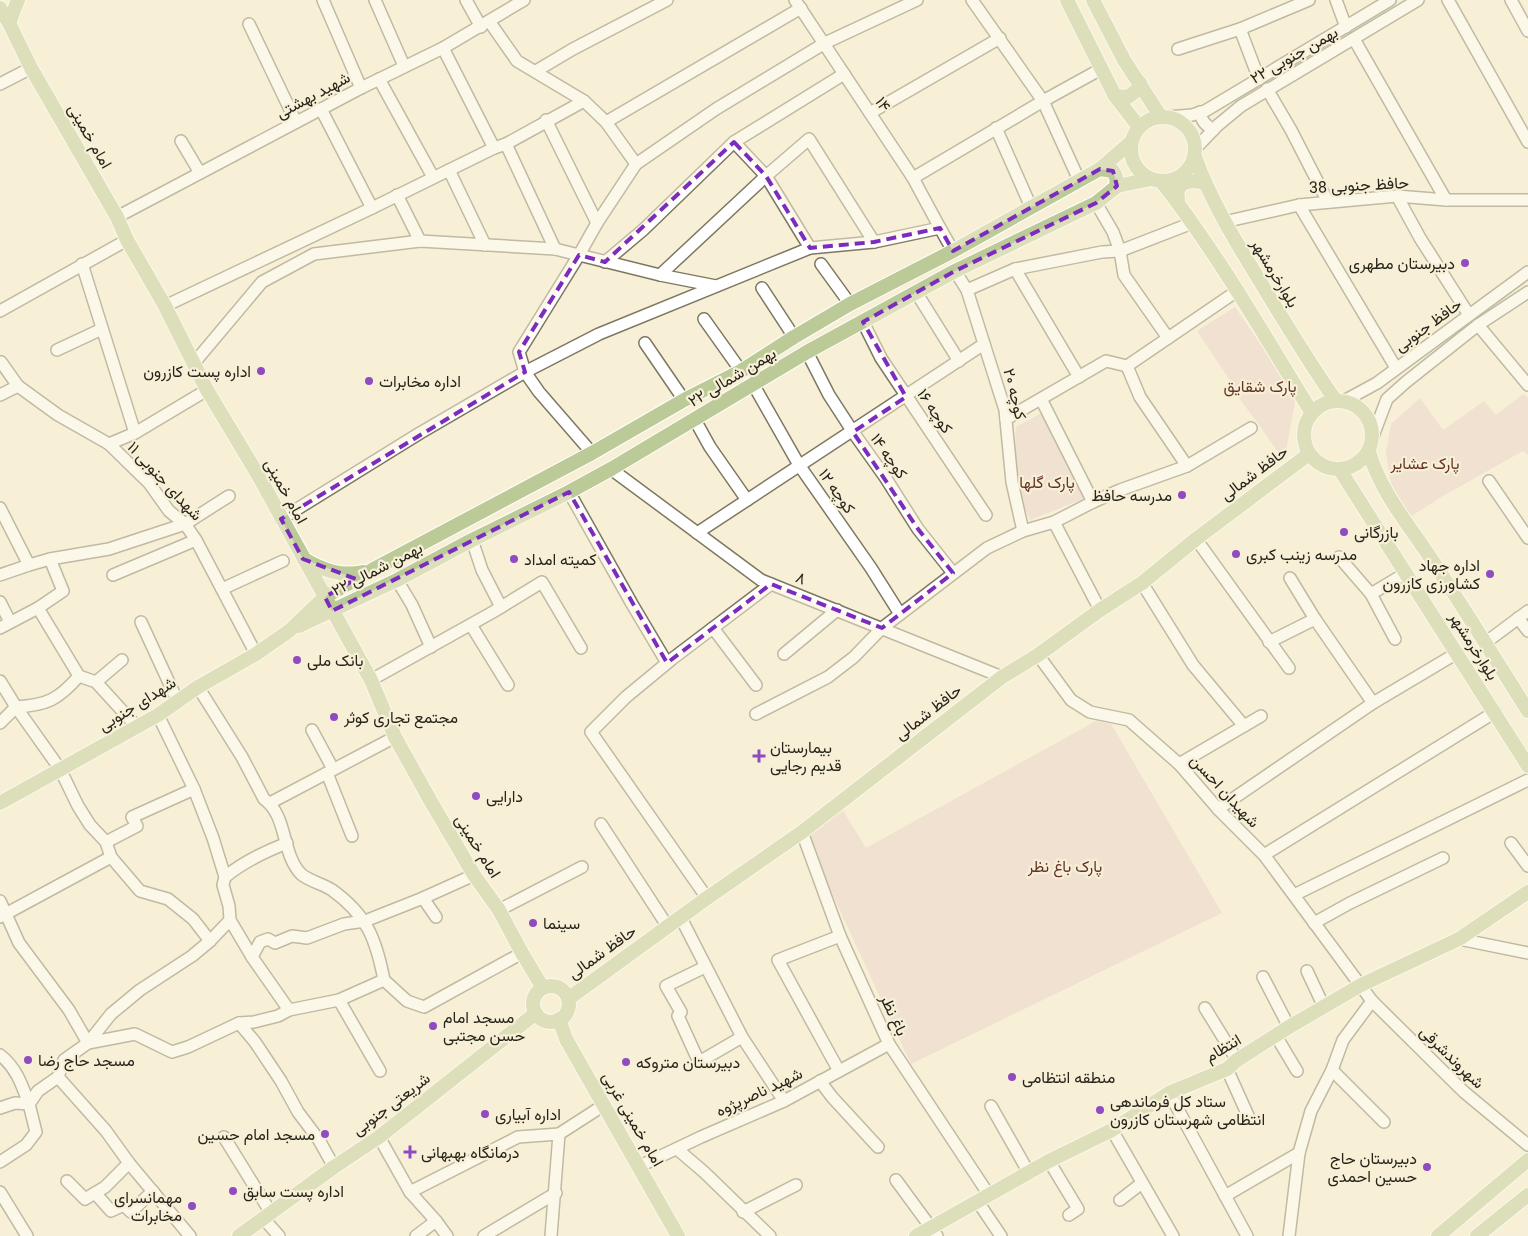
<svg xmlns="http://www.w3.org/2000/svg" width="1528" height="1236" font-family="Roboto,Vazirmatn,sans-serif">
	<rect width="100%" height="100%" fill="#f7f0d7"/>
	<g fill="#e6cfc8">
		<path d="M1235,307l61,89 -12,65 -27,-39 -19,-25 -11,-21 -30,-45z"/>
		<path d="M1523,394l5,4v57l-5,-4 -80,45 -33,21 -19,-33 -5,-31 5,-29 29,-26 23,32 41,-29 12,14z"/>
		<path d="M1047,410l39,88 -56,22c-15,-34 -16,-56 -14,-93z"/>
		<path d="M1096,721l15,3 111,189 -311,151 -106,-229 37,-26 24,39z"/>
	</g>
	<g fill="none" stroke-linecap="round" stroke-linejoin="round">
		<g stroke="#7e7761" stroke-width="14">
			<g id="minor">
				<path d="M323,0l38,88"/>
				<path d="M375,0l29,66"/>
				<path d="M466,0l15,27"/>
				<path d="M795,0l118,178 27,50"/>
				<path d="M972,0l71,101 36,79"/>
				<path d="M1336,0l10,27"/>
				<path d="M1448,0l80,142"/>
				<path d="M1511,0l17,31"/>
				<path d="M489,21l28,40 67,40 22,21 30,42"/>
				<path d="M249,24l47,98"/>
				<path d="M1240,29l19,50"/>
				<path d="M1354,39l92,161"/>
				<path d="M443,48l51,100"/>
				<path d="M1178,49l62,-20 69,-29"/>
				<path d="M536,71l37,-22 94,-49"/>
				<path d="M379,79l54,98"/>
				<path d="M0,84l31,-16"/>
				<path d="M1267,89l24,41 37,72"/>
				<path d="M321,109l51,99"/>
				<path d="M1200,112c1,9 6,13 13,18"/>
				<path d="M870,113l130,-75"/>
				<path d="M1168,117l24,-2 13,-4 185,-111"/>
				<path d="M546,120l51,103"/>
				<path d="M606,122l195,-114"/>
				<path d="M996,128l35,79"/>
				<path d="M181,141l19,32"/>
				<path d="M734,142l32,34 44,72"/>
				<path d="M506,144l49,105"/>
				<path d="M1195,149l23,-24 23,-19 177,-106"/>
				<path d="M449,170l36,75"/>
				<path d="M913,178l130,-77 58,-32"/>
				<path d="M397,195l23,46"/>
				<path d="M1397,196l23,42 49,77"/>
				<path d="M1096,203l17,29 7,19 4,24 44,63"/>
				<path d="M1299,205l97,163"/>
				<path d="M117,217l244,-129 82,-40 81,-48"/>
				<path d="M1224,222l75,-17 98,-9 49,4h82"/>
				<path d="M605,262l38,-32 91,-88 110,-68"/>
				<path d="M82,264l53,169"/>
				<path d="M821,264l29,40"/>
				<path d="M1015,269l64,108"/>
				<path d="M955,271l12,19 38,120 7,72 11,49"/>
				<path d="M660,275l106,-99 43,-37 65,103"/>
				<path d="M716,286l-56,-11 -81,-20 18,-32 39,-59 80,-55 109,-66 92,-43"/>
				<path d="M762,288l32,49"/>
				<path d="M967,290l48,-21 87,-17 18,-1 72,-28"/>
				<path d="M916,292l43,69"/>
				<path d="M165,306l207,-98 122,-60 12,-4 78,-43"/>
				<path d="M0,311l127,-71"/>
				<path d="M704,319l37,52"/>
				<path d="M863,322l18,36 105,157"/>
				<path d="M1478,325l50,60"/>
				<path d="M645,343l39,57"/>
				<path d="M57,350l45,-21"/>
				<path d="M807,352l22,43 24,37 32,45 33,52 35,44"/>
				<path d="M1,362l17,24"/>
				<path d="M194,363l68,-81 52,-28 106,-13 135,8 24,6 -60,97 6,20 14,20 53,61"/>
				<path d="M1127,366l13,31 47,69"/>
				<path d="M753,384l46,81 72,103 29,46"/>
				<path d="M0,395l18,-9 40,29 51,29 40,39 20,28 16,13 11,16 60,114"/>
				<path d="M1041,399l52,103"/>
				<path d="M1344,401l33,-18 151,-111"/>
				<path d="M1006,419l100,-58 21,5 110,-75"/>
				<path d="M695,420l15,27 37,53"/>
				<path d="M1373,436l14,-37 19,-17 72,-57 50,-33"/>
				<path d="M109,444l26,-11 72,-43"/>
				<path d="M611,469l150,111 241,97"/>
				<path d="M1489,481l39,57"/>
				<path d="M569,492l63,112 35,59"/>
				<path d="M0,508l29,57 21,-6"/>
				<path d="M281,519l139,-86 105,-61 74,-38 211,-86 64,-6 66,-14 13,23"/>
				<path d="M1054,522l46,88"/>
				<path d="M697,533l287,-189"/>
				<path d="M1196,539l93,129"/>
				<path d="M472,540l10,30 19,37"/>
				<path d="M1339,557l32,37 24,45"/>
				<path d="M0,575l29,-10"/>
				<path d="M113,575l83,-35"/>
				<path d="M1290,578l25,41 58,84"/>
				<path d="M397,580l15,25 19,42"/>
				<path d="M1142,583l51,82 51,61"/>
				<path d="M222,589l61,-28"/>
				<path d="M1371,594l35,-21"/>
				<path d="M0,602l10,20"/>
				<path d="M38,608l41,68"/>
				<path d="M1518,618l10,13"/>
				<path d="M141,622l36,78"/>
				<path d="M471,625l37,60"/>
				<path d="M0,628l38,-20 25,-17 -13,-32 59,-10 76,-25 44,-28"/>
				<path d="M713,628l43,57"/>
				<path d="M1269,642l46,-23"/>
				<path d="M1485,643l43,-32"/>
				<path d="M784,654l53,-44"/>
				<path d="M1038,655l33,45 19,12 39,8 50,44 39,45 46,46 108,146 92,91 64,53"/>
				<path d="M371,680l122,-68 49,-30 39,66"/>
				<path d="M0,681l16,26 44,62 18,37 12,19 16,17 5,15 29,34 28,8 25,20 17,22"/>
				<path d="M96,682l26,-22"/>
				<path d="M198,687l44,70 22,42c24,17 17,54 37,75 8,7 22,10 31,16 35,25 44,49 52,90"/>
				<path d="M756,714l72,-37 26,-20 28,-29 105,-80 36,-17 31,-9 39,-20 27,-12 67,-24 64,-38"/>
				<path d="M0,723l16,-16c31,-2 42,-7 63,-31l17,6 41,45"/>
				<path d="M312,730l21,39"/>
				<path d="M1179,764l82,-48"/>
				<path d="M327,773l25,63"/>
				<path d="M270,803l125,-66"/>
				<path d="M1218,809l155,-106 84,-50"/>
				<path d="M601,824l67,103"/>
				<path d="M802,832l38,104 49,108 100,151"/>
				<path d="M106,842l31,-16 -5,-9 62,-28"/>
				<path d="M1511,843l17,23"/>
				<path d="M1264,855l231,-143"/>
				<path d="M225,877c18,-15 39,-25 62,-34"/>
				<path d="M1294,895l234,-115"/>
				<path d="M423,898l13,19"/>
				<path d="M707,898l-116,-166 35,-35 46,-38 99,-75"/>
				<path d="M0,901l19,42 50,67 19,33 23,-29 29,-24 52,-34 18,-15 20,-21 -1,-14 -6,-21 2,-8 -12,-39 -19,-49 -36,-74"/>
				<path d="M499,910l83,-43"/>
				<path d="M0,917l111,-60"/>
				<path d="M681,918l61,119 42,64"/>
				<path d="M230,920l22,37 37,53"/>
				<path d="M1314,923l36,-20 93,-45"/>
				<path d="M1459,939l69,14"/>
				<path d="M252,957l8,-15 8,-3 7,4 17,-7 15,2 37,-14 21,-3 58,-23 51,-23"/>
				<path d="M705,967l-39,19 15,26 -3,4 21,46 43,-25"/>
				<path d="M1307,971l17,36"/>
				<path d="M1263,977l26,50"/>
				<path d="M339,1000l41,71"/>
				<path d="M1205,1008l32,52"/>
				<path d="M239,1023l16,19 26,39 17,31 21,28 15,27"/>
				<path d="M1276,1036l21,35"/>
				<path d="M0,1055c16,12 22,30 29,49l-14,-1 -15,5"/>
				<path d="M1227,1069l23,51"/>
				<path d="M1332,1070l52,52"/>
				<path d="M839,1071l-61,-111 62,-24"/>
				<path d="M58,1077l48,54 23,32 61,73"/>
				<path d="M820,1081l12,16 46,50"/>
				<path d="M1169,1093l78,143"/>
				<path d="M991,1106l38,67"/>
				<path d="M1112,1130l61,106"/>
				<path d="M224,1137l47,76"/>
				<path d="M379,1137l31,55 26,29 11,15"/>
				<path d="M677,1149l27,23 66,64"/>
				<path d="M1049,1161l29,48 -9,6"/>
				<path d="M0,1162l26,-17 10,-13 -7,-28 9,-13 20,-14 6,-17 24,-17 47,-9 37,18 16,-5 51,-24 15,-1 24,-6 11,-6 50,-10 45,-20 23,21 17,6 98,-54"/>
				<path d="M640,1166l61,-29 83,-36 105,-57"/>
				<path d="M896,1180l41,56"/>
				<path d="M67,1181l18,18 20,-12 24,-24"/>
				<path d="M0,1192l27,44"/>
				<path d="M410,1192l108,-55 41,-3 45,-29"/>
				<path d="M95,1193l16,18 13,-6 7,7 22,-21"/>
				<path d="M1225,1196l74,-43"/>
				<path d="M1120,1200l22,-17"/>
				<path d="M978,1202l23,34"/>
				<path d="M743,1212l53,-27"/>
				<path d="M263,1218l16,18"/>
				<path d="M416,1236l20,-15"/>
				<path d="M484,1236l72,-43"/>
				<path d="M551,1236l8,-102"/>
				<path d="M1289,1236l10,-83 12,-42 21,-41 11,-30 29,-39"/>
			</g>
		</g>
		<g stroke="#fff" stroke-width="16">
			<g id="major">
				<path d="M1067,0l48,96 24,31"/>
				<path d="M1093,0l31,60 37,57"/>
				<path d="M0,8l9,15 22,45 86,149 10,23 38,66 42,84 51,85 113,205 24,57 35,63 44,75 25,35 23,43 21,35"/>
				<path d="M9,23l9,-23"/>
				<path d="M1115,96l13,1 9,-7 3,-7"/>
				<circle cx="1163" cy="149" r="32"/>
				<path d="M1195,157c17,47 43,88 69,131 23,38 46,76 72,113"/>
				<path d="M1100,169l13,2 3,6 1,9"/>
				<path d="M1161,181c57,73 103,154 151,232"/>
				<path d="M1178,202c0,-3 -1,-9 0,-12 4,-11 18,-9 26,-7"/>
				<circle cx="1338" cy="435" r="34"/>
				<path d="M1369,452c12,41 40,73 63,108 33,50 64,100 96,151"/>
				<path d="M1340,470l188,296"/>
				<path d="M304,559c19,11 37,18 59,13"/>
				<path d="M299,626l98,-46 75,-40 97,-48 42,-23 196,-117 148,-81 141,-68 21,-17 34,-7"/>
				<path d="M0,803l158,-88 40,-28 58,-33 33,-23 36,-34 47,-27 220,-117 92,-53 57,-29 53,-34 56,-33 103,-53 147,-82 31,-27"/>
				<circle cx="551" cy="1004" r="18"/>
				<path d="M568,999l139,-101 95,-66 200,-155 36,-22 62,-45 42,-27 54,-44 113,-85"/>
				<path d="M559,1019l7,20 112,197"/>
				<path d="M239,1236l95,-69 45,-30 157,-124"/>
				<path d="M916,1236l133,-75 63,-31 57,-37 58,-24 10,-9 52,-33 72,-42 98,-46 69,-47"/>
				<path d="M1438,1236l90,-76"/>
				<path d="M1477,1236l51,-41"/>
			</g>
		</g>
		<use href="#minor" stroke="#fff" stroke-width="11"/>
		<use href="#major" stroke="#bbca97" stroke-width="14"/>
	</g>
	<path d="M0 0H1528V1236H0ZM734,142l32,34 44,72 64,-6 66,-14 13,23 147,-82 13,2 4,15 -21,17 -141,68 -92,51 43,75 -53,35 65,97 35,44 -71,55 -111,-44 -104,79 -98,-171 -237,119 -7,-14 31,-18 -53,-20 -22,-40 244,-147 -6,-20 60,-97 26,7z" fill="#f7f0d7" fill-opacity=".55" fill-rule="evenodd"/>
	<path fill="none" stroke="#7b2cbf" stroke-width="4" stroke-dasharray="10 6" stroke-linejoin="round" d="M734,142l32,34 44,72 64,-6 66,-14 13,23 147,-82 13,2 4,15 -21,17 -141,68 -92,51 43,75 -53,35 65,97 35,44 -71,55 -111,-44 -104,79 -98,-171 -237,119 -7,-14 31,-18 -53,-20 -22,-40 244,-147 -6,-20 60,-97 26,7z"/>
	<g fill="#8f4bbf" stroke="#f7f0d7" stroke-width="2">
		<circle cx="1465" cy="263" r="5"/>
		<circle cx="261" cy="371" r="5"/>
		<circle cx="369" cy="381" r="5"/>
		<circle cx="1182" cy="495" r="5"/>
		<circle cx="1344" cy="532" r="5"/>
		<circle cx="1236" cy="554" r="5"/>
		<circle cx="514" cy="559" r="5"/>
		<circle cx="1490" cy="574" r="5"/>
		<circle cx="297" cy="660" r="5"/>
		<circle cx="334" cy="717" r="5"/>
		<path d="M756.5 748.5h5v5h5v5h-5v5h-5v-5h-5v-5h5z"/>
		<circle cx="476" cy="796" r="5"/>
		<circle cx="533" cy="923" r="5"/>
		<circle cx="433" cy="1026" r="5"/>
		<circle cx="28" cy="1060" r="5"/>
		<circle cx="626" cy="1062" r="5"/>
		<circle cx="1012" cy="1077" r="5"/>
		<circle cx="1100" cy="1110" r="5"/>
		<circle cx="485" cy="1114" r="5"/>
		<circle cx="325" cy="1134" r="5"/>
		<path d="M407.5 1144.5h5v5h5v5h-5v5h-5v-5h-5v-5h5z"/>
		<circle cx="1427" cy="1167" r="5"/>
		<circle cx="233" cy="1191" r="5"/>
		<circle cx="192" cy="1206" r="5"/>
	</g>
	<g text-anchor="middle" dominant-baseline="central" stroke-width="4.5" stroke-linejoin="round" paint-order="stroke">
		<g font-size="16" fill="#27241b" stroke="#f7f0d7">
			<text transform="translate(1294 55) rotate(-30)">۲۲ بهمن جنوبی</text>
			<text transform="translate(313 95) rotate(-28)">شهید بهشتی</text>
			<text transform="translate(883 104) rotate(56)">۱۴</text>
			<text transform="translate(90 136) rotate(60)">امام خمینی</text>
			<text transform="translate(1359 185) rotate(-3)">حافظ جنوبی 38</text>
			<text transform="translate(1275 273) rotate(59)">بلوارخرمشهر</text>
			<text transform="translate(1428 325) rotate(-36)">حافظ جنوبی</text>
			<text transform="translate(732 377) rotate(-31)">۲۲ بهمن شمالی</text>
			<text transform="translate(1015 394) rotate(76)">کوچه ۲۰</text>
			<text transform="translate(935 411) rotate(56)">کوچه ۱۶</text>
			<text transform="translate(889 456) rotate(55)">کوچه ۱۴</text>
			<text transform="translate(1254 473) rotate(-37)">حافظ شمالی</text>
			<text transform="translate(165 481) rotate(47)">۱۱ شهدای جنوبی</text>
			<text transform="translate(286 491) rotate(61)">امام خمینی</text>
			<text transform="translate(837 491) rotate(55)">کوچه ۱۲</text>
			<text transform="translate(377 569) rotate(-27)">۲۲ بهمن شمالی</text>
			<text transform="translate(801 578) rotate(22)">۸</text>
			<text transform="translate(1474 646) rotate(58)">بلوارخرمشهر</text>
			<text transform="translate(137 704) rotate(-32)">شهدای جنوبی</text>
			<text transform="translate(928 712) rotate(-38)">حافظ شمالی</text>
			<text transform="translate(1225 791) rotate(47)">شهیدان احسن</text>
			<text transform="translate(478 846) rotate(58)">امام خمینی</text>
			<text transform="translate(602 952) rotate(-36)">حافظ شمالی</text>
			<text transform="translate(894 1015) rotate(65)">باغ نظر</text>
			<text transform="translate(1223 1048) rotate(-31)">انتظام</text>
			<text transform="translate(1452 1057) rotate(44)">شهروندشرقی</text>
			<text transform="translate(759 1092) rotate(-25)">شهید ناصرپژوه</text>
			<text transform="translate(391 1104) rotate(-37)">شریعتی جنوبی</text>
			<text transform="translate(633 1119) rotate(60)">امام خمینی غربی</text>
		</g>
		<g font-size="16" fill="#27241b" stroke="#f7f0d7" text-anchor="start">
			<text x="1455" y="263" text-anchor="end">دبیرستان مطهری</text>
			<text x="251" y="371" text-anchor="end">اداره پست کازرون</text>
			<text x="379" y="381">اداره مخابرات</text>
			<text x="1172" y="495" text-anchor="end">مدرسه حافظ</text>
			<text x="1354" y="532">بازرگانی</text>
			<text x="1246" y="554">مدرسه زینب کبری</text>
			<text x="524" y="559">کمیته امداد</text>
			<text x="1480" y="565" text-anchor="end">اداره جهاد<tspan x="1480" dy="18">کشاورزی کازرون</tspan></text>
			<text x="307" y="660">بانک ملی</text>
			<text x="344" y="717">مجتمع تجاری کوثر</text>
			<text x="770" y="747">بیمارستان<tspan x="770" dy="18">قدیم رجایی</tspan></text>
			<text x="486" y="796">دارایی</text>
			<text x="543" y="923">سینما</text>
			<text x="443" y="1017">مسجد امام<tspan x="443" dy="18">حسن مجتبی</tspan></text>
			<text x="38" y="1060">مسجد حاج رضا</text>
			<text x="636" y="1062">دبیرستان متروکه</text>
			<text x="1022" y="1077">منطقه انتظامی</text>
			<text x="1110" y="1101">ستاد کل فرماندهی<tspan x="1110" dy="18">انتظامی شهرستان کازرون</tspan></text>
			<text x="495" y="1114">اداره آبیاری</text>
			<text x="315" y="1134" text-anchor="end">مسجد امام حسین</text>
			<text x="421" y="1152">درمانگاه بهبهانی</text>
			<text x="1417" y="1158" text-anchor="end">دبیرستان حاج<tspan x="1417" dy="18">حسین احمدی</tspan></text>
			<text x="243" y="1191">اداره پست سابق</text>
			<text x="182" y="1197" text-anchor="end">مهمانسرای<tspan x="182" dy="18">مخابرات</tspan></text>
		</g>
		<g font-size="16" fill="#643326" stroke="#f7f0d7">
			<text x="1260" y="386">پارک شقایق</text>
			<text x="1425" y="463">پارک عشایر</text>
			<text x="1047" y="482">پارک گلها</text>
			<text x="1065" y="866">پارک باغ نظر</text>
		</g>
	</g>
</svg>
